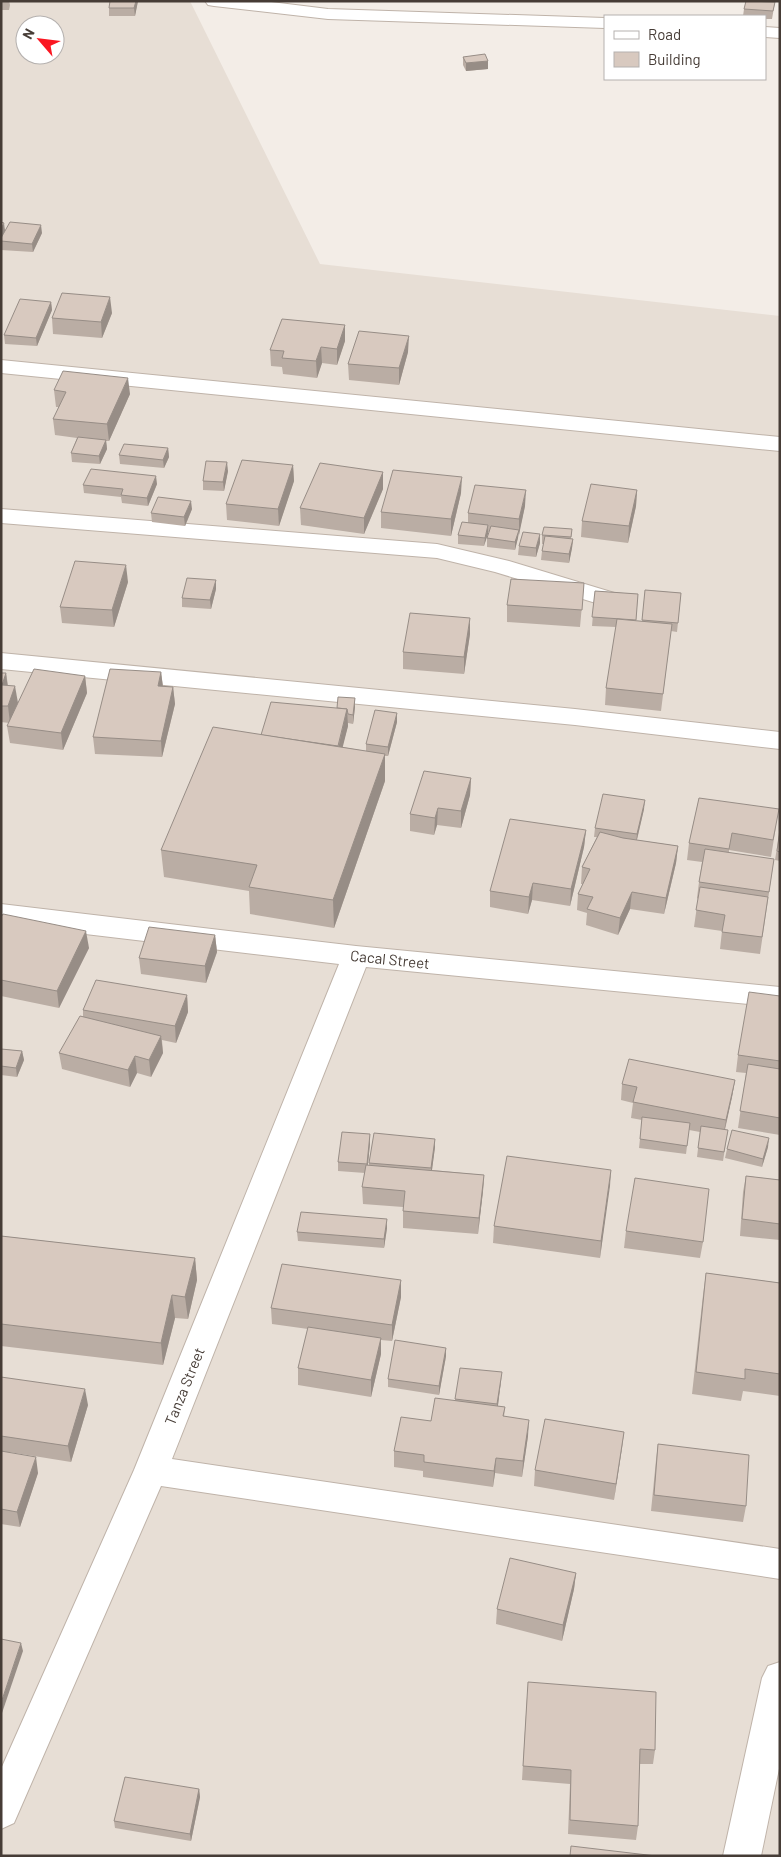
<svg xmlns="http://www.w3.org/2000/svg" width="781" height="1857" font-family="Barlow,sans-serif">
	<rect width="100%" height="100%" fill="#f3ede7"/>
	<path fill="#e7ded5" fill-rule="evenodd" d="M1,1h189l130,263 460,52v1540h-779zM25,25h30v30h-30z"/>
	<g fill="none" stroke-linecap="round" stroke-linejoin="round">
		<g stroke="#bfb3a9" stroke-width="2">
			<g id="minor">
				<path d="M205,1h58l65,8 277,9v10l-277,-9 -114,-13 -6,-1z"/>
				<path d="M765,27l15,1v10l-15,-1z"/>
				<path d="M1,360l779,77v14l-779,-78z"/>
				<path d="M1,509l436,35 72,17 112,34 3,5 -3,5 -9,3 -117,-36 -58,-14 -436,-35z"/>
				<path d="M1,653l574,56 205,23v17l-205,-24 -574,-56z"/>
				<path d="M1,904l355,42 424,41v20l-414,-40 -194,492 608,90v30l-619,-93 -147,337 -13,6v-60l133,-299 205,-506 -338,-40z"/>
				<path d="M780,1662v102l-19,92h-38l39,-178 6,-12z"/>
			</g>
		</g>
		<use href="#minor" fill="#fff" fill-rule="evenodd"/>
	</g>
	<g fill="#baada4">
		<path d="M1,1h8l1,4 -1,5h-8v5z"/>
		<path d="M138,1l-3,15h-26v-8z"/>
		<path d="M775,2l-3,17h-7v-3h-22l1,-7z"/>
		<path d="M463,57l25,4v8l-22,2 -3,-6z"/>
		<path d="M1,222l4,8 37,3 -9,19 -32,-2z"/>
		<path d="M51,302l1,8 -15,36 -32,-2 -1,-9z"/>
		<path d="M112,313l-10,25 -49,-4 -1,-16z"/>
		<path d="M345,325v16l-8,24 -15,-2 -5,15 -34,-4 -1,-7 -11,-1 -1,-16z"/>
		<path d="M408,352l-9,33 -50,-5 -1,-16z"/>
		<path d="M54,390l76,4 -21,47h-3l1,8 -7,15 -28,-2 -1,-9 6,-15 -22,-3 -2,-16 6,-12h-3z"/>
		<path d="M168,448l1,9 -5,11 -44,-4 -1,-9z"/>
		<path d="M293,465l1,16 -15,45 -52,-6 -1,-16z"/>
		<path d="M228,471l-4,20 -21,-1v-9z"/>
		<path d="M383,472v17l-19,45 -63,-9 -1,-17z"/>
		<path d="M157,484l-9,22 -26,-3 -1,-6 -37,-4 -1,-8z"/>
		<path d="M637,490l-1,16 -8,37 -47,-6 1,-16z"/>
		<path d="M461,493l-10,43 -70,-8v-16z"/>
		<path d="M525,506l-10,44 -28,-3v-9l2,-6h-1l-4,14 -26,-2v-9l10,-12v-10z"/>
		<path d="M192,509l-7,17 -33,-4 -1,-9z"/>
		<path d="M572,529l-1,10h2l-1,9 -3,15 -28,-3 1,-9 2,-7h-2v-9z"/>
		<path d="M540,543l-4,14 -18,-2 1,-9z"/>
		<path d="M128,582l-14,45 -52,-4 -2,-16z"/>
		<path d="M584,583l-4,44 -73,-5v-17z"/>
		<path d="M216,589l-5,20 -29,-2v-9z"/>
		<path d="M645,590l36,3 -4,39 -6,-1 -10,80 -56,-6 1,-17 10,-61 -24,-1 3,-35 43,3 -2,27h6z"/>
		<path d="M470,634l-6,40 -61,-5v-17z"/>
		<path d="M161,672l2,14 10,1 2,17 -13,53 -67,-3 -2,-17z"/>
		<path d="M1,673h5l2,12 10,18 67,-27 2,17 -24,57 -53,-7 -3,-17 2,-3 -8,-1z"/>
		<path d="M355,698v9l-2,17 -5,-1v3l-6,21 24,4v-7l31,-31v9l-9,34h-3v25l-51,147 -84,-14 -1,-23 -85,-14 -3,-27 100,-115 76,-27z"/>
		<path d="M471,778l-1,17 -9,33 -24,-3 -3,10 -24,-4v-17z"/>
		<path d="M699,798l77,28 -5,31 -42,-7v3l45,6 -14,95 -40,-5 2,-18 -28,-4 4,-28 -1,-1 2,-16 3,-20 -15,-2 2,-17z"/>
		<path d="M644,809l-7,31 41,6 -2,17 -12,51 -34,-5 -12,26 -32,-10 1,-12 -10,-3 1,-16 5,-10h-2l1,-17 15,-30h-3l1,-9z"/>
		<path d="M780,829v32l-5,-1z"/>
		<path d="M586,830l-2,17 -14,59 -38,-6 -4,14 -38,-7v-16z"/>
		<path d="M1,917l88,31 -30,60 -58,-12z"/>
		<path d="M215,935l2,17 -11,31 -65,-9 -2,-16z"/>
		<path d="M187,995l1,17 -12,31 -14,-3 1,13 -12,24 -14,-4 -7,14 -68,-18 -3,-16 24,-36v-7z"/>
		<path d="M780,996v139l-42,-7 8,-55 -10,-1 2,-17z"/>
		<path d="M1,1049l21,2 2,9 -7,17 -16,-2z"/>
		<path d="M735,1080l-3,17 -7,33h3l-5,31 -26,-4 3,-25 -11,-2 -3,24 -47,-6 3,-28 -11,-2 2,-15 -12,-3 1,-16z"/>
		<path d="M370,1134v9l-2,22h1v-2l66,-24v8l-3,23 52,5 -1,16 -5,43 -75,-6v-21l-40,-3 -1,-17 3,-14 -27,-2v-9z"/>
		<path d="M768,1147l-6,20 -37,-9 2,-9z"/>
		<path d="M611,1170l-11,88 -107,-15 1,-17z"/>
		<path d="M746,1176l34,4v60l-40,-4 3,-44z"/>
		<path d="M387,1228l-3,20 -86,-7 -1,-9z"/>
		<path d="M626,1231l77,11 -3,16 -76,-10z"/>
		<path d="M1,1236l194,22 2,22 -9,39 -13,-1 -12,47 -162,-19z"/>
		<path d="M706,1273l74,10v113l-37,-5 -2,10 -49,-7 11,-99z"/>
		<path d="M401,1280v17l-9,44 -11,-1v14l-10,43 -73,-12v-17l10,-39 -36,-5 -1,-16z"/>
		<path d="M446,1348v8l-7,39 -51,-8v-8z"/>
		<path d="M1,1377l87,28 -17,57 -62,-10 29,21 -18,54 -19,-3z"/>
		<path d="M501,1381l-3,25 7,1 -1,10 24,19 -6,41 -27,-4 -2,14 -70,-10v-6l-29,-4v-16l61,-50v-2z"/>
		<path d="M624,1432l-10,68 -80,-14 1,-16z"/>
		<path d="M658,1444l88,62 -3,16 -92,-11 5,-51z"/>
		<path d="M576,1573l-2,16 -12,52 -66,-17 1,-15z"/>
		<path d="M527,1697l128,53 -2,14h-14l-1,62 -2,14 -68,-6 2,-50 -48,-4z"/>
		<path d="M199,1789l1,8 -9,44 -76,-13 -1,-7z"/>
	</g>
	<g fill="#978d86">
		<path d="M136,1h2l-3,15 -1,-8z"/>
		<path d="M488,61v8l-22,2v-8z"/>
		<path d="M4,223l1,8 -4,8v-10z"/>
		<path d="M41,225l1,8 -9,19 -1,-8z"/>
		<path d="M110,297l2,16 -10,25 -1,-16z"/>
		<path d="M51,302l1,8 -15,36 -1,-8z"/>
		<path d="M345,325v16l-8,24v-16z"/>
		<path d="M409,336l-1,16 -9,33v-17z"/>
		<path d="M321,347l1,16 -5,15 -1,-17z"/>
		<path d="M128,378l2,16 -21,47 -2,-17z"/>
		<path d="M106,440l1,9 -7,15 -1,-8z"/>
		<path d="M168,448l1,9 -5,11 -1,-8z"/>
		<path d="M227,462l1,9 -4,20 -1,-9z"/>
		<path d="M293,465l1,16 -15,45 -1,-17z"/>
		<path d="M383,472v17l-19,45v-16z"/>
		<path d="M156,476l1,8 -9,22 -1,-8z"/>
		<path d="M462,477l-1,16 -10,43v-17z"/>
		<path d="M526,490l-1,16 -6,29v-16z"/>
		<path d="M637,490l-1,16 -8,37 1,-17z"/>
		<path d="M191,501l1,8 -7,17 -1,-9z"/>
		<path d="M488,525v9l-4,12 1,-8z"/>
		<path d="M519,530l-1,8 -3,12v-8z"/>
		<path d="M540,534v9l-4,14v-9z"/>
		<path d="M573,539l-1,9 -3,15v-9z"/>
		<path d="M126,565l2,17 -14,45 -2,-17z"/>
		<path d="M216,580v9l-5,20 -1,-9z"/>
		<path d="M470,618v16l-6,40v-17z"/>
		<path d="M161,672l2,16 -5,-2z"/>
		<path d="M6,673l2,17 -6,-5z"/>
		<path d="M85,676l2,17 -24,57 -2,-17z"/>
		<path d="M15,686l3,17 -8,20 -2,-17z"/>
		<path d="M173,687l2,17 -13,53 -1,-16z"/>
		<path d="M355,698v9l-2,17v-9z"/>
		<path d="M347,709l1,17 -10,40v-17z"/>
		<path d="M397,713v9l-9,34v-9z"/>
		<path d="M385,754v27l-51,147 -1,-28z"/>
		<path d="M471,778l-1,17 -9,33v-17z"/>
		<path d="M645,800l-1,9 -8,34 1,-9z"/>
		<path d="M438,808l-1,17 -3,10 1,-17z"/>
		<path d="M586,830l-2,17 -14,59 1,-17z"/>
		<path d="M678,846l-2,17 -12,51 2,-16z"/>
		<path d="M533,883l-1,17 -4,14 1,-17z"/>
		<path d="M632,892l-2,17 -12,26 2,-17z"/>
		<path d="M86,931l3,17 -30,60 -2,-17z"/>
		<path d="M215,935l2,17 -11,31 -1,-17z"/>
		<path d="M187,995l1,17 -12,31 -1,-17z"/>
		<path d="M161,1036l2,17 -12,24 -2,-17z"/>
		<path d="M22,1051l2,9 -7,17 -1,-9z"/>
		<path d="M135,1056l2,17 -7,14 -2,-17z"/>
		<path d="M735,1080l-3,17 -9,40 3,-17z"/>
		<path d="M370,1134v9l-3,30v-9z"/>
		<path d="M769,1138l-1,9 -6,20 1,-8z"/>
		<path d="M435,1139v8l-4,30v-9z"/>
		<path d="M611,1170l-1,16 -10,72 1,-17z"/>
		<path d="M484,1175l-1,16 -5,43 1,-16z"/>
		<path d="M387,1219v9l-3,20v-9z"/>
		<path d="M195,1258l2,22 -9,39 -3,-22z"/>
		<path d="M401,1280v17l-9,44v-16z"/>
		<path d="M172,1295l3,23 -12,47 -2,-22z"/>
		<path d="M381,1338v16l-10,43v-17z"/>
		<path d="M446,1348v8l-7,39v-9z"/>
		<path d="M502,1372l-1,9 -4,31v-8z"/>
		<path d="M85,1389l3,16 -17,57 -3,-16z"/>
		<path d="M529,1420l-1,16 -6,41 1,-16z"/>
		<path d="M624,1432l-2,16 -8,52 2,-16z"/>
		<path d="M36,1457l2,16 -18,54 -3,-15z"/>
		<path d="M496,1458l-1,15 -2,14 1,-16z"/>
		<path d="M576,1573l-2,16 -12,52 1,-16z"/>
		<path d="M21,1643l2,8 -22,65v-13z"/>
		<path d="M199,1789l1,8 -9,44 -1,-7z"/>
	</g>
	<g fill="#d8c9bf" stroke="#978d86">
		<path d="M110,1h26l-2,7h-25z"/>
		<path d="M746,1l29,1 -2,9 -29,-2z"/>
		<path d="M485,54l3,7 -22,2 -3,-6z"/>
		<path d="M1,222l3,1 -3,6z"/>
		<path d="M10,222l31,3 -9,19 -31,-3v-3z"/>
		<path d="M62,293l48,4 -9,25 -49,-4z"/>
		<path d="M20,299l31,3 -15,36 -32,-3z"/>
		<path d="M282,319l63,6 -8,24 -16,-2 -5,14 -34,-3 2,-7 -14,-1z"/>
		<path d="M359,331l50,5 -10,32 -51,-4z"/>
		<path d="M63,371l65,7 -21,46 -54,-5 13,-27 -12,-2z"/>
		<path d="M78,437l28,3 -7,16 -28,-3z"/>
		<path d="M124,444l44,4 -5,12 -44,-5z"/>
		<path d="M242,460l51,5 -15,44 -52,-5z"/>
		<path d="M206,461l21,1 -4,20 -20,-1z"/>
		<path d="M320,463l63,9 -19,46 -64,-10z"/>
		<path d="M91,469l65,7 -9,22 -26,-3 2,-6 -40,-4z"/>
		<path d="M393,470l69,7 -11,42 -70,-7z"/>
		<path d="M591,484l46,6 -8,36 -47,-5z"/>
		<path d="M475,485l51,5 -7,29 -51,-6z"/>
		<path d="M158,497l33,4 -7,16 -33,-4z"/>
		<path d="M462,522l26,3 -3,13 -27,-3z"/>
		<path d="M491,526l28,4 -4,12 -28,-4z"/>
		<path d="M544,527l28,2 -1,8 -29,-2z"/>
		<path d="M523,532l17,2 -4,14 -17,-2z"/>
		<path d="M545,536l28,3 -4,15 -27,-3z"/>
		<path d="M75,561l51,4 -14,45 -52,-3z"/>
		<path d="M187,578l29,2 -6,20 -28,-2z"/>
		<path d="M511,579l73,4 -2,27 -75,-5z"/>
		<path d="M645,590l36,3 -3,30 -36,-3z"/>
		<path d="M595,591l43,3 -2,26 -44,-3z"/>
		<path d="M410,613l60,5 -6,39 -61,-5z"/>
		<path d="M617,619l55,5 -9,70 -57,-6z"/>
		<path d="M34,669l51,7 -24,57 -54,-7z"/>
		<path d="M110,669l51,3 -3,14 15,1 -12,54 -68,-4z"/>
		<path d="M1,673h5l-4,12 13,1 -7,20h-7z"/>
		<path d="M338,697l17,1 -2,17 -5,-1 -1,-5 -10,-1z"/>
		<path d="M271,702l76,7 -9,37 -77,-11z"/>
		<path d="M375,710l22,3 -9,34 -22,-3z"/>
		<path d="M213,727l172,27 -52,146 -84,-13 8,-22 -96,-15z"/>
		<path d="M424,771l47,7 -10,33 -23,-3 -3,10 -25,-4z"/>
		<path d="M603,794l42,6 -8,34 -42,-6z"/>
		<path d="M699,798l80,11 -6,31 -41,-7 -3,16 -40,-6z"/>
		<path d="M510,819l76,11 -15,59 -38,-6 -4,14 -39,-6z"/>
		<path d="M780,829v23l-3,-1z"/>
		<path d="M600,832l23,6 55,8 -12,52 -34,-6 -12,26 -33,-9 6,-12 -15,-3 12,-25 -8,-2z"/>
		<path d="M705,849l69,10 -5,33 -70,-10z"/>
		<path d="M700,887l68,10 -6,40 -40,-5 3,-17 -29,-5z"/>
		<path d="M3,914l83,17 -29,60 -56,-11v-63z"/>
		<path d="M149,927l66,8 -10,31 -66,-8z"/>
		<path d="M96,980l91,15 -12,31 -92,-16z"/>
		<path d="M749,992l31,4v65l-42,-6z"/>
		<path d="M80,1016l81,20 -12,24 -14,-4 -7,14 -69,-17z"/>
		<path d="M1,1049l21,2 -6,17 -15,-2z"/>
		<path d="M629,1059l106,21 -9,40 -93,-18 4,-15 -15,-3z"/>
		<path d="M748,1064l32,5v49l-40,-7z"/>
		<path d="M642,1117l48,6 -3,23 -47,-7z"/>
		<path d="M701,1126l27,4 -4,22 -26,-4z"/>
		<path d="M732,1130l37,8 -6,21 -36,-10z"/>
		<path d="M342,1132l28,2 -3,30 -29,-2z"/>
		<path d="M374,1133l61,6 -4,29 -62,-5z"/>
		<path d="M507,1156l104,14 -10,71 -107,-15z"/>
		<path d="M366,1165l118,10 -5,43 -76,-7 2,-20 -43,-4z"/>
		<path d="M746,1176l34,4v44l-38,-5z"/>
		<path d="M635,1178l74,11 -6,53 -77,-11z"/>
		<path d="M301,1212l86,7 -3,20 -87,-7z"/>
		<path d="M1,1236l194,22 -10,39 -13,-2 -11,48 -160,-19z"/>
		<path d="M282,1264l119,16 -9,45 -121,-17z"/>
		<path d="M706,1273l74,10v91l-35,-5v10l-49,-7z"/>
		<path d="M308,1327l73,11 -10,42 -73,-12z"/>
		<path d="M395,1340l51,8 -7,38 -51,-7z"/>
		<path d="M460,1368l42,4 -5,32 -42,-5z"/>
		<path d="M1,1377l84,12 -17,57 -67,-10z"/>
		<path d="M435,1398l70,9 -2,9 26,4 -6,41 -27,-3 -2,13 -70,-9v-7l-30,-4 7,-34 30,4z"/>
		<path d="M545,1419l79,13 -8,52 -81,-14z"/>
		<path d="M658,1444l91,11 -3,51 -92,-11z"/>
		<path d="M1,1451l35,6 -19,55 -16,-3z"/>
		<path d="M510,1558l66,15 -13,52 -66,-16z"/>
		<path d="M1,1639l20,4 -20,60z"/>
		<path d="M528,1682l128,10 -1,58 -15,-1 -2,77 -68,-6 1,-50 -48,-4z"/>
		<path d="M125,1777l74,12 -9,45 -76,-13z"/>
		<path d="M571,1846l85,10h-86z"/>
	</g>
	<g text-anchor="middle" dominant-baseline="central" stroke-width="4.5" stroke-linejoin="round" paint-order="stroke">
		<g font-size="15" fill="#463c36" stroke="#fff">
			<text transform="translate(390 959) rotate(6)">Cacal Street</text>
			<text transform="translate(184 1386) rotate(-68)">Tanza Street</text>
		</g>
	</g>
	<rect width="781" height="1857" fill="none" stroke="#463c36" stroke-width="5"/>
	<rect x="604" y="15" width="162" height="65" fill="#ffffff" stroke="#b5b1af"/>
	<rect x="614" y="31" width="25" height="8" fill="#ffffff" stroke="#b5b1af"/>
	<text x="648" y="40" font-size="15" fill="#463c36">Road</text>
	<rect x="614" y="52" width="25" height="15" fill="#d8c9bf" stroke="#b5b1af"/>
	<text x="648" y="65" font-size="15" fill="#463c36">Building</text>
	<g transform="translate(40 40) rotate(298)"><circle r="24" fill="#ffffff" stroke="#b5b1af"/>
	<path d="M0-4L9 19L0 12L-9 19Z" fill="#fa1722"/>
	<text y="-8" font-size="14" font-weight="bold" text-anchor="middle" fill="#463c36">N</text>
	</g>
</svg>
